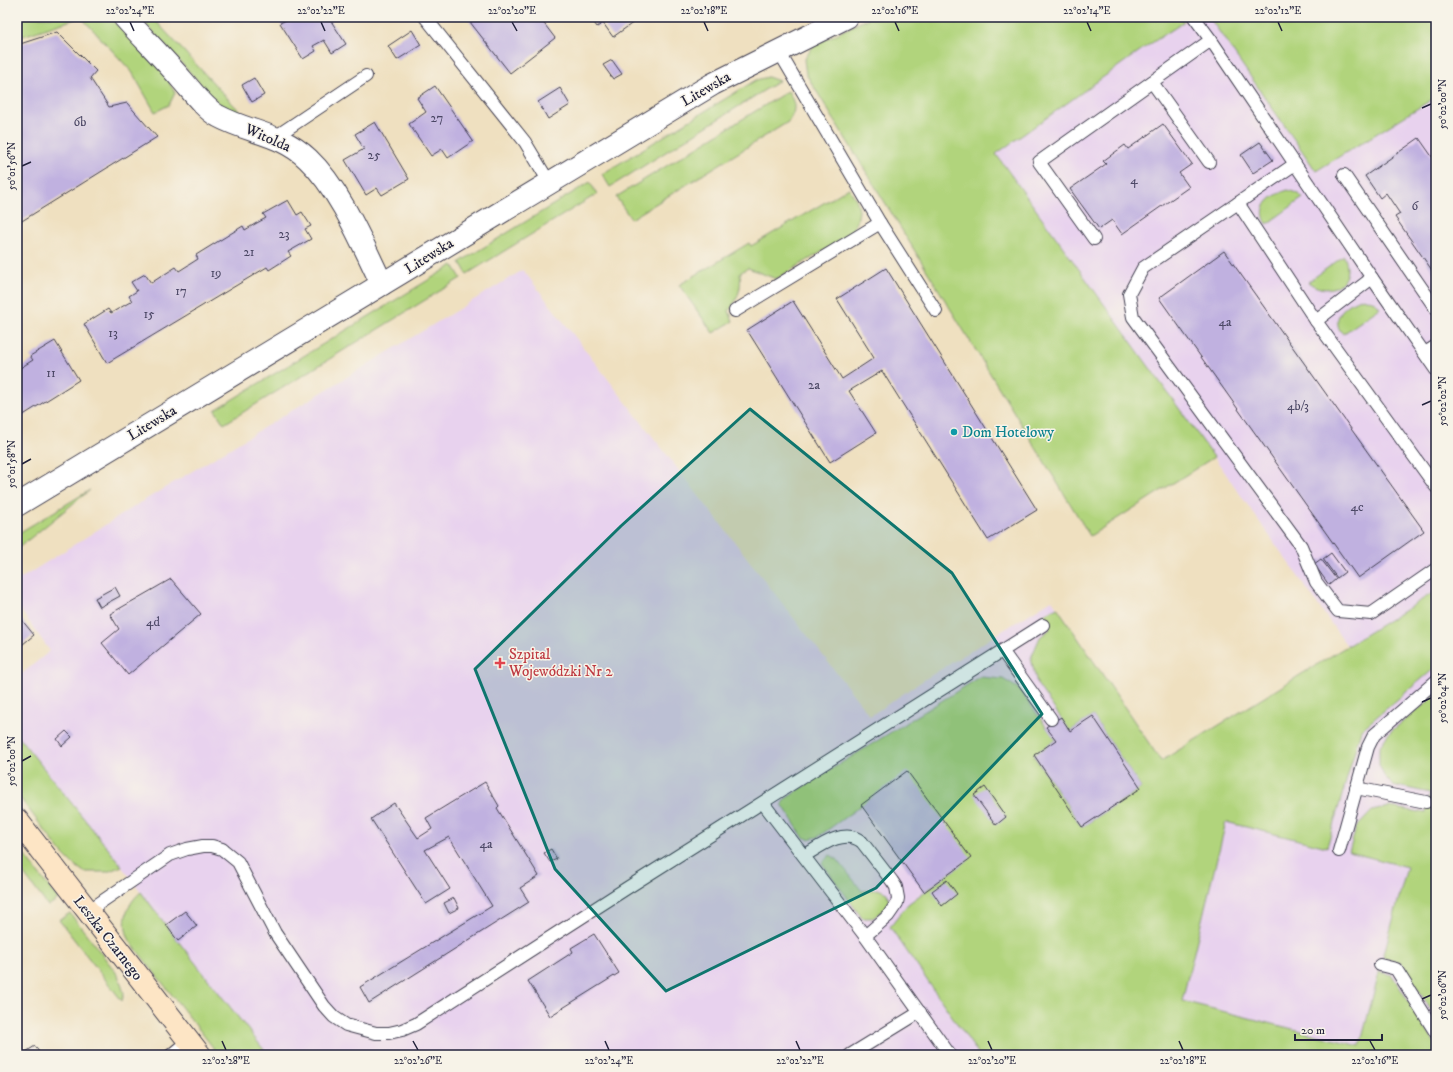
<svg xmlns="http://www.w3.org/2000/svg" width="1453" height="1072" font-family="'IM FELL DW Pica',serif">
	<rect width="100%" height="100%" fill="#f7f3e8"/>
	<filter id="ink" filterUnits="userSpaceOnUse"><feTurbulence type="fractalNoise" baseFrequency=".025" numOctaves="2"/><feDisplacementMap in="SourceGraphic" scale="8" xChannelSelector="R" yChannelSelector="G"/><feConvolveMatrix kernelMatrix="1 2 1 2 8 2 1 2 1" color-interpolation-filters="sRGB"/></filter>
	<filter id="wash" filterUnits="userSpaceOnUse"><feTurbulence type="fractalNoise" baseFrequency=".012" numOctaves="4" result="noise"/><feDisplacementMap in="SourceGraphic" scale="16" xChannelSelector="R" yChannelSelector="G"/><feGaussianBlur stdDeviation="0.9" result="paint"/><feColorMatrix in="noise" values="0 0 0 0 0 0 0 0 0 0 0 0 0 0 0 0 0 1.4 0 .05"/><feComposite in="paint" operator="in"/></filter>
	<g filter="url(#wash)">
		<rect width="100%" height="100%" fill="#efe0c0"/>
		<path fill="#e8d2ee" d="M1192,17h17l107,154 120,-74v958h-1168l-90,-114 -46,-61 -115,-145v-57l33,-27 -33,-46v-24l118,-75 388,-236 347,446 57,-38 125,-78 109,161 186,-115 -133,-189 -218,-303 148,-106z"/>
		<g fill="#b1d47c" stroke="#6a7b5c">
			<path d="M17,17h64l-64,21z"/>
			<path d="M81,17h28l62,61 -2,4 6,11 -6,12 -14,7 -23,-40z"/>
			<path d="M139,17h13l93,100 -24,-11z"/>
			<path d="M871,17h261l4,5 8,-5h36l4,5 -40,26 -148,106 218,303 -124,79 -284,-462 -2,-14 10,-15z"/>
			<path d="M1209,17h227v80l-120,74z"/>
			<path d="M768,77l11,4 -169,106 -8,-13 154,-94z"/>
			<path d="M788,91c7,12 9,19 0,31l-157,97 -15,-22z"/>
			<path d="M590,182l7,12 -130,80 -7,-12z"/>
			<path d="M849,188l8,13 2,10 -2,11 -6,10 -26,18 -49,29 -28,-11 -8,5c2,15 -2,26 -11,38l4,10 -20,12 -34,-48 70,-42 2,3z"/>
			<path d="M1288,190l11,4 4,4 -36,26c-11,-18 5,-29 21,-34z"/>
			<path d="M1344,256c12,26 -14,43 -36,26z"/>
			<path d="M453,265l8,13 -237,146 -9,-14z"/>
			<path d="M1363,298l12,4 5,6 -37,26c-2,-2 -5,-6 -5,-9 -3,-15 15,-24 25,-27z"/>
			<path d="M90,490l-73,59v-15z"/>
			<path d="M1436,591v76l-75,63 -34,117 -101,-25 -44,179 178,45 19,-74 13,3 44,70v10h-457l-89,-128 18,-23 62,-46 -63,-86 -89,65 -10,2 -5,-2 -21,-33 3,-5 32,-21 163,-101 23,2 16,10 37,51 -22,16 48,71 59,-39 -48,-72 -23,15 -33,-47 -6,-26 9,-21 10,-8 -8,-13 15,-9 104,154z"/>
			<path d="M1436,695v323l-35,-56 -18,-4 24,-91 -58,-15 7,-24 16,-17 17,-4 37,6 4,-20 -37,-8 -9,-9 -5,-11v-18l11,-15z"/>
			<path d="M17,735l105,131 -15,6h-23l-11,-8 -11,-11 -45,-59z"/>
			<path d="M17,846l41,53 -10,7 -31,-41z"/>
			<path d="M830,855l7,4 25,32 16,-2 9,4 2,8 -5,9 -11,8h-11l-40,-55z"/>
			<path d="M141,892l37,49 90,114h-49l-87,-111c-12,-18 -7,-39 9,-52z"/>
			<path d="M70,913l48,62 6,18 -2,8 -63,-81z"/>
		</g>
		<g id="blocks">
			<g fill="#c0b1e0">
				<path d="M285,17h53l-7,4 15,23 -14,9 -8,-13 -11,6 3,5 -13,8 -23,-36 6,-3z"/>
				<path d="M466,17h73l16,21 -45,35z"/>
				<path d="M590,17h40l4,5 -21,15 -10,-14 -6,4z"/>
				<path d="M412,30l9,15 -24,15 -9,-14z"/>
				<path d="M57,32l39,39 -6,7 19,29 18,-4 30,34 -140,87v-179z"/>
				<path d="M612,60l10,14 -9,5 -10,-14z"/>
				<path d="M254,78l10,17 -12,7 -10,-17z"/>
				<path d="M435,86l38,55 -25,17 -6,-9 -11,7 -22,-32 17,-12 -9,-14z"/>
				<path d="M560,88l10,17 -22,14 -10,-17z"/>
				<path d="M375,122l34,57 -27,16 -5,-7 -11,7 -21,-35 19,-11 -9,-15z"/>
				<path d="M1163,124l29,40 -13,9 10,14 -67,47 -10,-14 -13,9 -29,-40 36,-25 -3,-3 22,-16 3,4z"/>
				<path d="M1419,138l14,20 3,-2v120l-41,-59 5,-3 -14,-21 -6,5 -15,-22z"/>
				<path d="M1260,142l13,18 -20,13 -12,-18z"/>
				<path d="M288,200l9,15 5,-3 9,14 -6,3 6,10 -23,13 3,4 -22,14 -2,-3 -160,96 -23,-39 24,-15 3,4 21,-12 -3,-5 8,-5 -6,-9 14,-8 6,9 25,-16 3,4 19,-12 -2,-4 47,-29 2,4 10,-6 11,-6 -3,-4z"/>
				<path d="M1224,251l200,280 -66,47 -199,-280z"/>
				<path d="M886,268l151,242 -49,30 -106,-169 -33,20 27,42 -46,29 -83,-132 46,-29 49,78 32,-21 -37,-59z"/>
				<path d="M55,341l24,39 -62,39v-49l16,-10 -3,-4z"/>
				<path d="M1331,553l14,19 -8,6 -14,-19z"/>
				<path d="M1321,559l15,20 -7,6 -15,-21z"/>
				<path d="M171,579l30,35 -73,61 -26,-32 17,-14 -9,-15z"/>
				<path d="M115,587l5,9 -20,11 -5,-9z"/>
				<path d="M21,619l13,16 -17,14v-27z"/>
				<path d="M1093,716l48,72 -59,39 -48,-72 22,-15 -10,-13 15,-10 9,14z"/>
				<path d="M66,731l6,6 -10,9 -5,-7z"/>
				<path d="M907,771l64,87 -47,34 -63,-87z"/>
				<path d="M485,782l14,24 -2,2 42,68 -19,12 9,14 -160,101 -9,-16 132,-81 -43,-69 -24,13 25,39 -24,15 -55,-85 23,-16 24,35 14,-9 -6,-11z"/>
				<path d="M985,787l21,30 -10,8 -22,-30z"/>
				<path d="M551,849l6,10 -7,3 -6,-9z"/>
				<path d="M947,880l10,14 -15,12 -10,-15z"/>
				<path d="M454,898l5,10 -10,5 -5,-10z"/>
				<path d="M185,911l12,15 -19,15 -12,-16z"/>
				<path d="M594,934l25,39 -69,43 -22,-35 45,-29 -2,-4z"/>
				<path d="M35,1046l6,9h-20z"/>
			</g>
		</g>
	</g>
	<g filter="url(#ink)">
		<use href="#blocks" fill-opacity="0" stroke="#413e4f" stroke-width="1"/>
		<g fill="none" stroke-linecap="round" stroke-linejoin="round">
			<g stroke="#413e4f" stroke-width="14">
				<g id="lane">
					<path d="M425,17l100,125 24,40"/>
					<path d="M1211,40l161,238 64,92"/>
					<path d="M778,50l102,173 56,88"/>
					<path d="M1152,82l57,80"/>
					<path d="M275,137l91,-61"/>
					<path d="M1295,164l-57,39 78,118 120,166"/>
					<path d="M1344,175l92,134"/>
					<path d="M1238,203l-95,65 -14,26 4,23 168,229 15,36 22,29 33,3 65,-45"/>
					<path d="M1094,239l-55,-77 172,-122 -17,-23"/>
					<path d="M735,311l145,-88"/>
					<path d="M1316,321l56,-43"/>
					<path d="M1425,353l11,-7"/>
					<path d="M1003,652l48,67"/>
					<path d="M1356,788l70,14"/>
					<path d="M763,803l102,133 85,119"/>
					<path d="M1339,851l29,-104 6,-12 62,-54"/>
					<path d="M804,856c15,-9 40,-29 58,-14l30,39 4,6 2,11 -1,5 -9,13 -23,20"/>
					<path d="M88,911l82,-56 17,-6 16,-3h9l10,3 16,13 37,71 49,73 10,11 12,8 30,8h13l13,-3 14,-6 211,-136 416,-263"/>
					<path d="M1380,965l16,4 40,64"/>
					<path d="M171,1055l18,-15"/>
					<path d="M850,1055l70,-43"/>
				</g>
			</g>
			<g stroke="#413e4f" stroke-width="24">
				<g id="street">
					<path d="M124,17c19,21 39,41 58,63 9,10 24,30 36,36 31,17 63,17 90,43 32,30 55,86 74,125"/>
					<path d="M17,505l696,-421 134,-67"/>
				</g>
			</g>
			<g stroke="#413e4f" stroke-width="24">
				<path id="secondary" d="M17,820l183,235"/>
			</g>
			<use href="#lane" stroke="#fff" stroke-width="12"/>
			<use href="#street" stroke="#fff" stroke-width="22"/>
			<use href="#secondary" stroke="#fde5c5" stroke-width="22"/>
		</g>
	</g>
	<path fill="#0f766e" fill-opacity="0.2" stroke="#0f766e" stroke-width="3" stroke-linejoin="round" d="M750,409l202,164 90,141 -166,174 -210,103 -111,-122 -80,-200 146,-143z"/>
	<path fill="none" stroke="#22223b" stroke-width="1.5" d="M130,22l4,9M321,22l4,9M512,22l5,9M704,22l4,9M895,22l4,9M1087,22l4,9M1278,22l4,9M1422,108l9,-4M22,166l9,-4M1422,405l9,-4M22,464l9,-5M1422,702l9,-4M22,761l9,-5M1422,999l9,-4M222,1041l4,9M413,1041l5,9M605,1041l4,9M796,1041l4,9M988,1041l4,9M1179,1041l4,9M1370,1041l5,9"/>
	<circle fill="#0f9aa8" stroke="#f7f3e8" stroke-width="1.5" cx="954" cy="432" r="4"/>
	<path fill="#e0444e" stroke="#f7f3e8" stroke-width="1.5" d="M498 657h4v4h4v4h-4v4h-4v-4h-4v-4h4z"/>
	<g text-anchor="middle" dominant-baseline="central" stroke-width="3" stroke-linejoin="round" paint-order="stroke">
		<g font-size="13" fill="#4a4664">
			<text x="437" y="118">27</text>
			<text x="80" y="122">6b</text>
			<text x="374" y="155">25</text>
			<text x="1134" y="180">4</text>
			<text x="1415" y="206">6</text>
			<text x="284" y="234">23</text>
			<text x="249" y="252">21</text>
			<text x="216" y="273">19</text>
			<text x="181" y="291">17</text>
			<text x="149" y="314">15</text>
			<text x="1225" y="322">4a</text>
			<text x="113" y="333">13</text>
			<text x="51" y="373">11</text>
			<text x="814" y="385">2a</text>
			<text x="1298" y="406">4b/3</text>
			<text x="1357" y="507">4c</text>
			<text x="153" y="622">4d</text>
			<text x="486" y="844">4a</text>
		</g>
		<g font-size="15" fill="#22223b" stroke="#f7f3e8">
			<text transform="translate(706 89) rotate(-30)">Litewska</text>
			<text transform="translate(268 138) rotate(24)">Witolda</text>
			<text transform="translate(429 256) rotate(-32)">Litewska</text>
			<text transform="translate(152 423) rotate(-31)">Litewska</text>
			<text transform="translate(108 938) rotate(52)">Leszka Czarnego</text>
		</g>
		<g font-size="15" fill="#0d838f" stroke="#f7f3e8" text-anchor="start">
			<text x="962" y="432">Dom Hotelowy</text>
		</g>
		<g font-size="15" fill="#be3a42" stroke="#f7f3e8" text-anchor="start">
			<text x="509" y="654">Szpital<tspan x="509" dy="17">Wojewódzki Nr 2</tspan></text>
		</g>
	</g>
	<rect width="1453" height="1072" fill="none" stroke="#f7f3e8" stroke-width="44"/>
	<path d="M1295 1034v6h87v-6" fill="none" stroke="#22223b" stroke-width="2"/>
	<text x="1301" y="1034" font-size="12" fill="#22223b" stroke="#f7f3e8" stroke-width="3" paint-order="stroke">20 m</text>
	<rect x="22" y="22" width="1409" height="1028" fill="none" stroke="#22223b" stroke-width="1.5"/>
	<g font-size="10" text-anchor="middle" fill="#22223b">
		<text x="130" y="14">22°02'24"E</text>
		<text x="321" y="14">22°02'22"E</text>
		<text x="512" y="14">22°02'20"E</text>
		<text x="704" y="14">22°02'18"E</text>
		<text x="895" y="14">22°02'16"E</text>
		<text x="1087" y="14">22°02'14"E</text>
		<text x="1278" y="14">22°02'12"E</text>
		<text transform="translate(1442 104) rotate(-90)" y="4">50°02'00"N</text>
		<text transform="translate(11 166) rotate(-90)" y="4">50°01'56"N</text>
		<text transform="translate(1442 401) rotate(-90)" y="4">50°02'02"N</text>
		<text transform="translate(11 464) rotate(-90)" y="4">50°01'58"N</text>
		<text transform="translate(1442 698) rotate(-90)" y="4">50°02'04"N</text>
		<text transform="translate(11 761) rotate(-90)" y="4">50°02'00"N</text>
		<text transform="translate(1442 995) rotate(-90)" y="4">50°02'06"N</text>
		<text x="226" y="1064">22°02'28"E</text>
		<text x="418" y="1064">22°02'26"E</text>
		<text x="609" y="1064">22°02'24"E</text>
		<text x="800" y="1064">22°02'22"E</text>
		<text x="992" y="1064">22°02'20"E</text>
		<text x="1183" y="1064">22°02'18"E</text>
		<text x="1375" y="1064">22°02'16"E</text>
	</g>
</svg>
